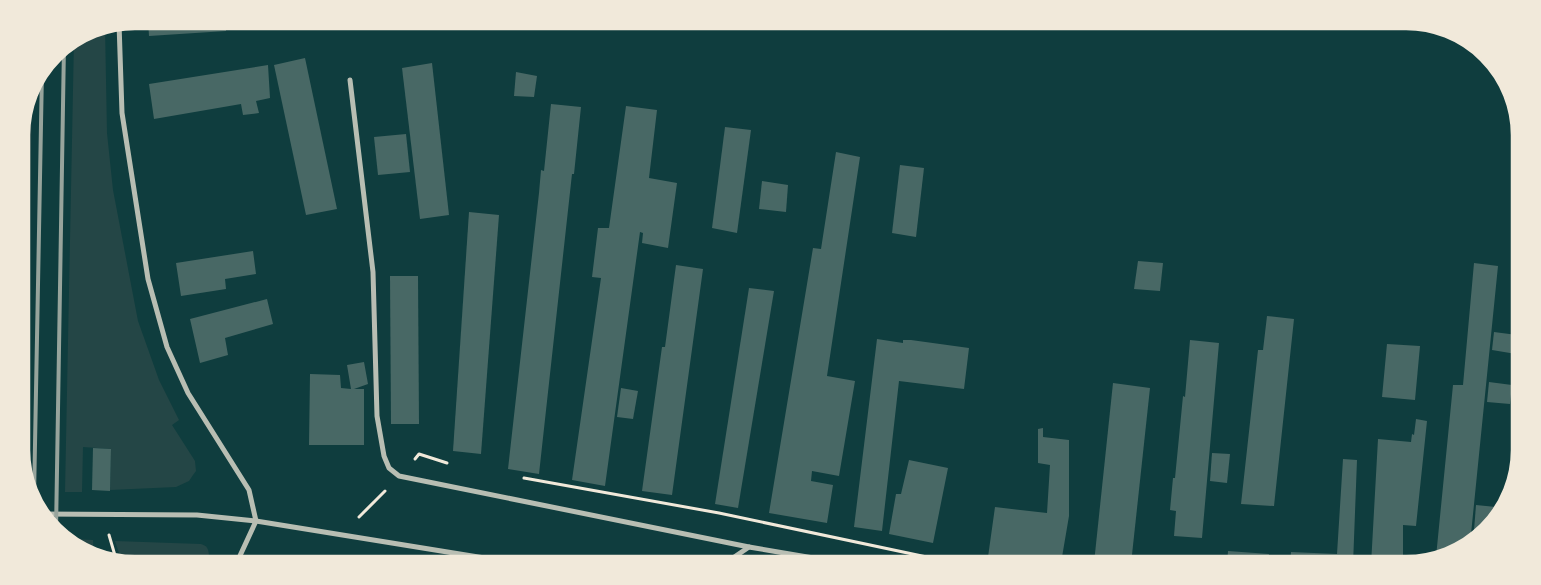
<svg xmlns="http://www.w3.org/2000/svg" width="1541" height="585" font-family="Quicksand,sans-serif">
	<rect width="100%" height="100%" fill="#0f3d3e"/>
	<g fill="#244646">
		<path d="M105,26l2,107 6,57 25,131 21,59 20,40 -7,5 23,36 1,10 -3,4 -4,6 -13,6 -66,3 1,-41 -28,-2 -1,45h-17l9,-453 17,-10z"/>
		<path d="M32,83l-6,398 -4,-8 -2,-346z"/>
		<path d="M73,539l20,1 1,16 -21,-14z"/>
		<path d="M115,541l86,3c8,2 8,8 8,16l-88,-1z"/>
	</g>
	<g fill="#486865">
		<path d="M148,20h78v11l-77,5z"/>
		<path d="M305,58l32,151 -31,6 -32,-150z"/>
		<path d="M432,63l17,152 -29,4 -18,-151z"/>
		<path d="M268,65l2,33 -14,3 3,12 -16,2 -2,-11 -87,15 -5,-35z"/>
		<path d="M516,72l21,4 -3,21 -20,-1z"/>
		<path d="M551,104l30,3 -7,67h-2l-33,300 -31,-5 31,-276 2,-23 3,1z"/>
		<path d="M626,106l31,4 -8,68 28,5 -9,65 -26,-5 1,-10 -3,-1 -35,254 -33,-6 29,-202 -9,-1 6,-49h11z"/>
		<path d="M725,127l26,3 -14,103 -25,-5z"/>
		<path d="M406,134l4,38 -32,3 -4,-38z"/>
		<path d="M836,152l24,5 -33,219 28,5 -16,95 -27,-5 -1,10 22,4 -6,38 -58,-10 44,-265 8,1z"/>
		<path d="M900,165l24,3 -8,69 -24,-4z"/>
		<path d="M762,181l26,4 -2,27 -27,-3z"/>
		<path d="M469,212l30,3 -18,239 -28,-3z"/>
		<path d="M253,251l3,23 -31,5 1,10 -45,7 -5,-33z"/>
		<path d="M1138,261l25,2 -3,28 -26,-2z"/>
		<path d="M1474,263l24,3 -28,278 -34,13 17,-172h10z"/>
		<path d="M676,265l27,4 -31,226 -30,-4 20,-144h3z"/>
		<path d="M390,276h28l1,148h-28z"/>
		<path d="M749,288l25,3 -36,217 -23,-4z"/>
		<path d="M267,299l6,25 -48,14 3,17 -28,8 -10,-44z"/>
		<path d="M1267,316l27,3 -20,187 -33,-2 17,-154h5z"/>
		<path d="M1494,332l23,3 -1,19 -24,-4z"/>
		<path d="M877,339l26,4v-3h8l58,8 -5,41 -65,-8 -17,150 -28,-4z"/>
		<path d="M1190,340l29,3 -17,195 -28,-2 2,-25 -6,-1 3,-32h2l8,-82 2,1z"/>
		<path d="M1387,344l33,2 -5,54 -33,-3z"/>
		<path d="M364,362l4,22 -14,5h10v56h-55l1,-71 30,1 1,13 10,1 -4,-24z"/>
		<path d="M1489,382l23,3 -2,19 -23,-2z"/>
		<path d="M1113,383l37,5 -19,176 -37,-1z"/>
		<path d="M621,388l17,3 -5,28 -16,-2z"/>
		<path d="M1416,419l11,2 -11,105 -13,-1v40h-32l7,-126 33,3 1,-8 2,1z"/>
		<path d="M1043,428v9l26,3v76l-8,47h-20l-53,-6 7,-50 52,6 3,-48 -12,-2v-34z"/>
		<path d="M93,448l18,1 -1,42 -18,-1z"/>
		<path d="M1212,453l18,1 -3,29 -17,-2z"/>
		<path d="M1343,459l14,1 -4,105 -63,-1 1,-12 46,2z"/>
		<path d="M909,460l39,8 -15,75 -44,-9 7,-40h5z"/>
		<path d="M1476,505l20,2 -2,9 -18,26 -3,1z"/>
		<path d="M1228,551l41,3 -1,10h-41z"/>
	</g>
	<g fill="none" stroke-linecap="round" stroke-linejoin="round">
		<g stroke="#f1e9da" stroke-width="3">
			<path d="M415,459l4,-5 28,9"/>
			<path d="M524,478l195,35 236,50"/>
			<path d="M359,517l26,-26"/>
			<path d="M109,535l7,24"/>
		</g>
		<g stroke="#b8beb3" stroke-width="5">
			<path d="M119,23l3,90 26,166 19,68 21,46 61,97 7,31 -18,39"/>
			<path d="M350,80l23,192 4,144 7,40 5,12 10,8 350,71"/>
			<path d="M42,514l155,1 59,6 247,40"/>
			<path d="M727,562l22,-15 88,15"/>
		</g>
		<g stroke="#97a49c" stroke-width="4">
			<path d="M34,498l8,-427"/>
			<path d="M56,531l8,-486"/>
		</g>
	</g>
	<path d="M0 0H1541V585H0ZM135 29H1406A106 106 0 0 1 1512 135V450A106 106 0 0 1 1406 556H135A106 106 0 0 1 29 450V135A106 106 0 0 1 135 29Z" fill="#f1e9da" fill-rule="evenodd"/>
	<path fill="none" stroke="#f1e9da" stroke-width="2.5" d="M135 29H1406A106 106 0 0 1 1512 135V450A106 106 0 0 1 1406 556H135A106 106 0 0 1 29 450V135A106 106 0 0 1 135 29Z"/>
</svg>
